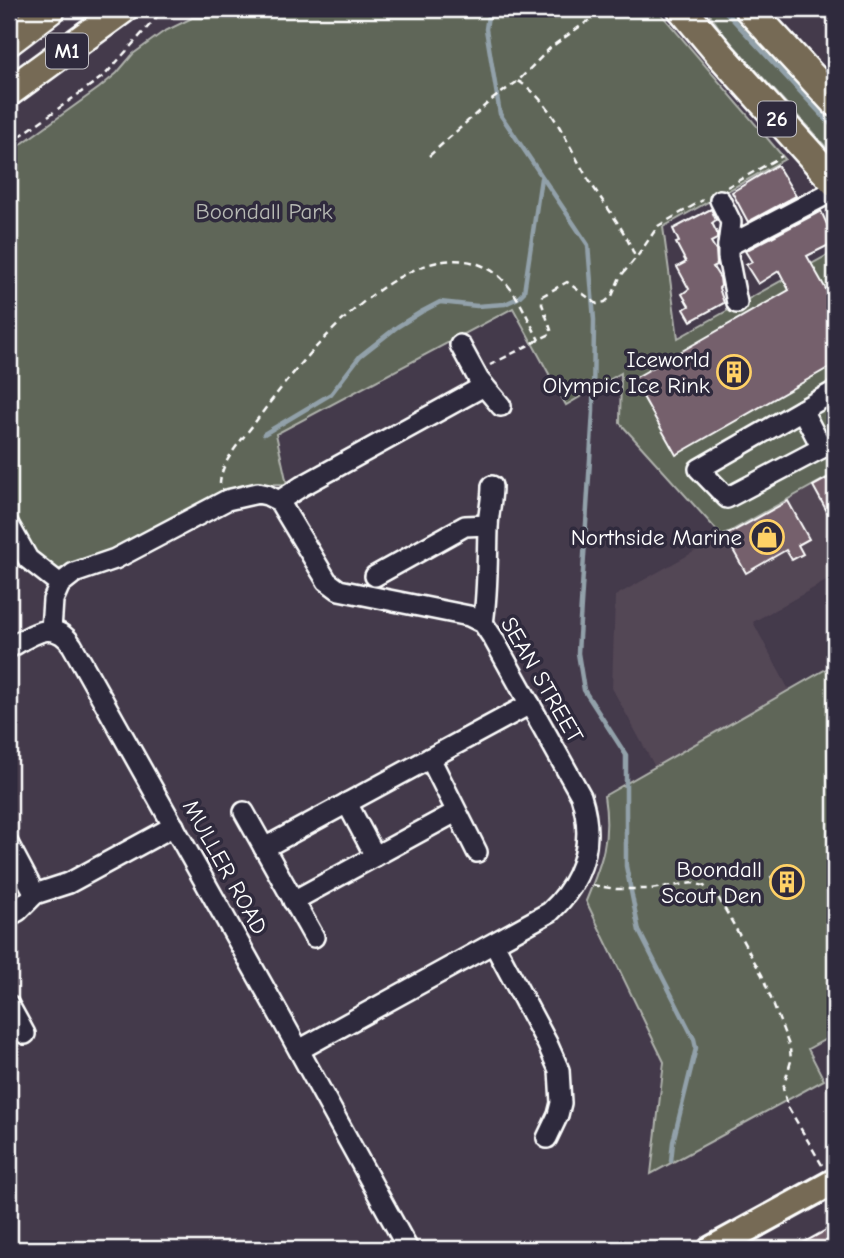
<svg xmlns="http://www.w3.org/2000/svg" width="844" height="1258" font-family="'Comic Neue',sans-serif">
	<rect width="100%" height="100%" fill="#443a4b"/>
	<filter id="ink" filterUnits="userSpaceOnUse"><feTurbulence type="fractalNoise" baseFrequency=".0143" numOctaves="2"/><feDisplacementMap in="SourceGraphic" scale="14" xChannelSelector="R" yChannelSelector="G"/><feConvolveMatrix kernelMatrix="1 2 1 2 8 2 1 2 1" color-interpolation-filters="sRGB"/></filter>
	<g filter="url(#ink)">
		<path fill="#534655" d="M835,473v103l-82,46 36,68 -134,77 -43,-79 3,-92z"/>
		<g fill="#5f6659" stroke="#afb2ac" stroke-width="2">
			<path d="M212,9h445l128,150 -122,68 15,111 157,-87v222l-113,63 -102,-113 1,-50 -55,32 -53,-97 -237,126 11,50 -43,1 -18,5 -119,62 -50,18 -26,-15 -22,-46v-356l90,-65 18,-15 16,-19 30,-22 29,-14h16l5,-4z"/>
			<path d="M706,9h39l90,99v49l-110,-121z"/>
			<path d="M835,664v370l-27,15 16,31 -173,94 13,-112 -78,-161c16,-39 25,-62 18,-105z"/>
		</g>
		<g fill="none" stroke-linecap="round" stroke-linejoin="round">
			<g stroke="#92a1aa" stroke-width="4.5">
				<path d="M489,9l-3,20 14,85 88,131 6,75 -1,91 -15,242 6,37 42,65v111l13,65 55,108 2,9 -23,94 -2,19"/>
				<path d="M723,9l112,120"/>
				<path d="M264,434l67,-40 29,-38 37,-29 24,-15 19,-10 37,4 28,-2 13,-6 6,-6 17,-114"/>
			</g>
		</g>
		<g fill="#75616c" stroke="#fff" stroke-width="2">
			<path d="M777,165l19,31 -48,26 -16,-30z"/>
			<path d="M711,209l5,11 -4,3 5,10v6l-6,3 5,8 1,15 -4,2 7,11 1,8 -2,2 5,15 -33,18 -7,-12 5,-3 -7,-12 7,-5 -12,-22 9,-5 -10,-19 3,-1 -6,-13z"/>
			<path d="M821,211l14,31 -28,14 28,49v59l-159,91 -43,-76 156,-89 -10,-19 -21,13 -12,-19 6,-3 -7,-11z"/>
			<path d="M835,474v52l-22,-40z"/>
			<path d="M788,501l21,38 -11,6 5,9 -11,6 -6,-10 -40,23 -21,-37z"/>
			<path d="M792,866l9,18 -20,11 -10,-18z"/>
			<path d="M835,1225v24h-43l29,-16z"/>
		</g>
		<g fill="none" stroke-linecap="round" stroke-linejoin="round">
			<g stroke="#fff" stroke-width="24">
				<g id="minor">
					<path d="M720,200l11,22 -3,24"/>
					<path d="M737,303l-9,-46v-11l107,-56"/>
					<path d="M460,345l19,35 22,26"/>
					<path d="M835,391l-136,78 28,29 108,-57"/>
					<path d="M802,410l20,38"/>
					<path d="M279,501l23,-15 182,-100"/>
					<path d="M9,525l19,34 32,25 -7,16 -2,30"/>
					<path d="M375,576l90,-50 23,-1"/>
					<path d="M60,584l14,-11 41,-14 112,-59 31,-7 9,2 12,6 48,80 12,9 130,26 14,7 10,15 88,158c14,45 3,84 -31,116l-251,138"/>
					<path d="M483,623c5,-31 4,-62 5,-94 0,-14 4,-28 4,-43"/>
					<path d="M9,648c22,-12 44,-31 63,-3l208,371 128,233"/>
					<path d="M430,758l47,94"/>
					<path d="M347,803l28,53"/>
					<path d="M244,812l70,125"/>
					<path d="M9,845l26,49"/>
					<path d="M264,848l266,-144"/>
					<path d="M293,901l163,-89"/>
					<path d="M9,916l9,-5 17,-17 34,-11 105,-57"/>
					<path d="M494,944l53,99 12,27 2,33 -3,12 -11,23"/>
					<path d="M9,1005l16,29"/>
				</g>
			</g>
			<g stroke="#fff" stroke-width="30">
				<path id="major" d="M711,1249l124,-68"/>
			</g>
			<g stroke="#fff" stroke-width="33">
				<g id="highway">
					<path d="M682,9l38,45 115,128"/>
					<path d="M749,9l86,93"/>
					<path d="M9,41l42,-32"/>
					<path d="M9,92l114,-83"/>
				</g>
			</g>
			<g stroke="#fff" stroke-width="2.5" stroke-dasharray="7 5" stroke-linecap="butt">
				<path d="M188,9h14"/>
				<path d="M518,81c35,20 51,68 72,101 16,25 35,47 45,75"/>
				<path d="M9,144l96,-69 59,-66"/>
				<path d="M429,156l61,-55 28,-20 33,-34 54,-38"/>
				<path d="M727,187l55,-31"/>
				<path d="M490,365l62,-32 -10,-29v-8l25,-14 30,22 8,-2 7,-6 8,-19 19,-23 19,-28 45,-26"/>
				<path d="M220,484c0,-22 23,-45 36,-63 41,-56 142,-184 222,-157 34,12 45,46 61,76"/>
				<path d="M592,885l24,4h34l43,-6 11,3 14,11 44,78 28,73 1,13 -8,27 4,17 35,60"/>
			</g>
			<use href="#minor" stroke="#2f2a3d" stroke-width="19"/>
			<use href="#major" stroke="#766a54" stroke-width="24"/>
			<use href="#highway" stroke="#766a54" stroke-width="28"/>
		</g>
	</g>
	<defs>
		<g id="building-ring" transform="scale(1.75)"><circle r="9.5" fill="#2f2a3d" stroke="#ffd166" stroke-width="1.5"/><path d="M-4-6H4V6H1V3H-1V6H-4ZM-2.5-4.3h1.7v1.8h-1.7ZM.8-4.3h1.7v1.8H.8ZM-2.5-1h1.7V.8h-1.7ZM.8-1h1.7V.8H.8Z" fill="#ffd166"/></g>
		<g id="shop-ring" transform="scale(1.75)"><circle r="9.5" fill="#2f2a3d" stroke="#ffd166" stroke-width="1.5"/><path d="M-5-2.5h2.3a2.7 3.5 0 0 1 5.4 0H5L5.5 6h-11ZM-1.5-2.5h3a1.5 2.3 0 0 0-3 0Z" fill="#ffd166"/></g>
	</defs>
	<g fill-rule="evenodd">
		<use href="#building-ring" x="734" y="372"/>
		<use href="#shop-ring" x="767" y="537"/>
		<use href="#building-ring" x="787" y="882"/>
	</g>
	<g text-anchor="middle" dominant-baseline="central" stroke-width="7" stroke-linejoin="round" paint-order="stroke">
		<g fill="#2f2a3d" stroke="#c1bfc5" stroke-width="2">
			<rect x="46" y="33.5" width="42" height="35" rx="5"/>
			<rect x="758" y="101.5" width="38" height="35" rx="5"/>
		</g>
		<g font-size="21" font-weight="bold" fill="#fff">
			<text x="67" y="51">M1</text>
			<text x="777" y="119">26</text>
		</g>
		<g font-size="23" fill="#b7bab4" stroke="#2f2a3d">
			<text x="264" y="211">Boondall Park</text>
		</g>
		<g font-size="23" fill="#fff" stroke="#2f2a3d" text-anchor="end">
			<text x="710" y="359">Iceworld<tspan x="710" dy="26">Olympic Ice Rink</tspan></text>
			<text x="742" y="537">Northside Marine</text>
			<text x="762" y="869">Boondall<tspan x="762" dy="26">Scout Den</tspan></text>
		</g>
		<g font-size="23" fill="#fff" stroke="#2f2a3d">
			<text transform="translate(542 680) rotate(60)">SEAN STREET</text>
			<text transform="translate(225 867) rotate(61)">MULLER ROAD</text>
		</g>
	</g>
	<rect width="844" height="1258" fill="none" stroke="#2f2a3d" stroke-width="35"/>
	<rect x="18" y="18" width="809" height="1223" fill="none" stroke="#fff" stroke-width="2.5" filter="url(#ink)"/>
</svg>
